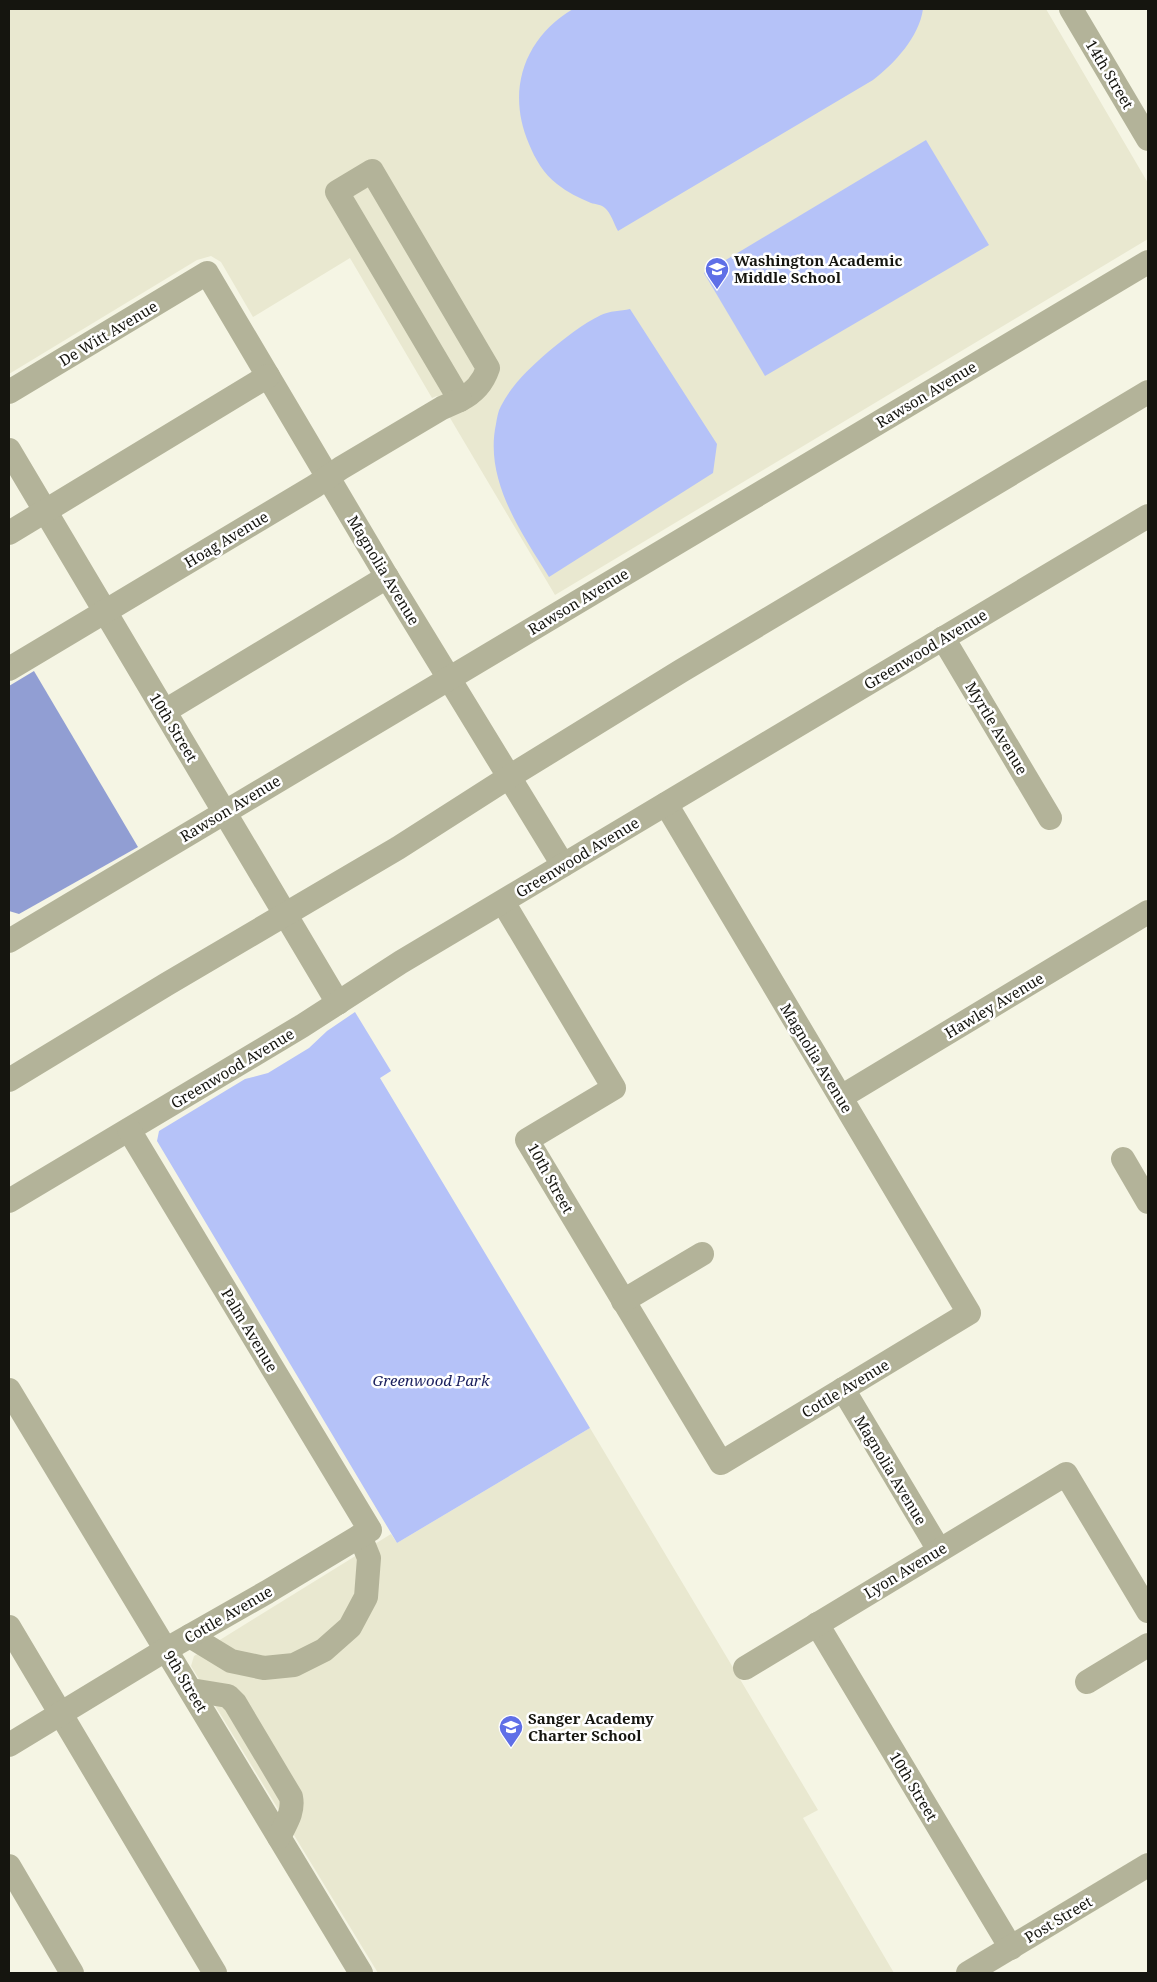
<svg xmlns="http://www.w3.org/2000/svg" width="1157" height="1982" font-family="'Noto Serif',serif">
	<rect width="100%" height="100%" fill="#f5f5e4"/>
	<g fill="#e9e8d0">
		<path d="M9,9h1037l102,174v56l-593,356 -118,-199 -5,2 -82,-140 -97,59 -32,-55 -10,-6 -14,4 -188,114z"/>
		<path d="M590,1428l228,382 -15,8 91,155h-516l-187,-307 3,-10 197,-122 6,9z"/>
	</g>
	<g fill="#b5c2f8">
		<path d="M573,9h350c-4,28 -28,54 -50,71l-255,151c-4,-7 -7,-18 -13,-23 -3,-3 -10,-4 -14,-5 -12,-5 -24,-11 -34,-19 -13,-10 -22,-25 -28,-40 -23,-53 -5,-106 44,-135z"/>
		<path d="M926,140l63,105 -224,131 -61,-103z"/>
		<path d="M630,309l87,135 -4,29 -164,104c-28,-45 -65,-97 -53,-153 1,-6 2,-13 5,-18 11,-22 29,-38 47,-54 16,-13 34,-28 53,-37 8,-4 20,-4 29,-6z"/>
		<path d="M355,1012l36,59 -11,7 210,350 -193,115 -240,-402 2,-10 86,-52 23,-6 41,-25 18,-17z"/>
	</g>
	<path fill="#919ed3" d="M34,671l104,176 -119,67 -10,-3v-225z"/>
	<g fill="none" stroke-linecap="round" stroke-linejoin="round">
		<g stroke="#b3b399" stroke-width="24">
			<path d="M1071,9l77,130"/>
			<path d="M372,171l116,197c-5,15 -14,25 -28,32l-123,-208z"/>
			<path d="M9,392l198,-119 180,304 176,288"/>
			<path d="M9,450l329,553"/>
			<path d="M9,533l259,-157"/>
			<path d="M943,638l107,180"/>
			<path d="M9,669l306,-183 26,-18 101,-60 18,-8"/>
			<path d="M165,711l222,-134"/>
			<path d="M503,902l111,186 -87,52 194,323 248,-150 -303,-509"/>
			<path d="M9,941l1139,-679"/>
			<path d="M9,1080l158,-96 231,-136 111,-71 172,-106 467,-279"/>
			<path d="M841,1097l307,-185"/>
			<path d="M1123,1159l25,43"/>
			<path d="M9,1201l293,-175 99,-64 747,-446"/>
			<path d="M623,1301l79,-47"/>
			<path d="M843,1389l96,161"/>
			<path d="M9,1390l352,583"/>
			<path d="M817,1624l194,324"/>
			<path d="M9,1627l206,346"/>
			<path d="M190,1636l41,25 33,7 30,-3 30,-15 26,-23 16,-30 3,-39 -9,-22"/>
			<path d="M745,1668l321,-194 82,137"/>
			<path d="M1087,1682l61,-37"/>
			<path d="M191,1690l37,6 7,7 56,94c3,15 -5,26 -12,40"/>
			<path d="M9,1745l158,-96 100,-57 103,-62 -241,-400"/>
			<path d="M9,1866l63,107"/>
			<path d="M968,1973l180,-108"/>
		</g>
	</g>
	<defs>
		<g id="school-pin" transform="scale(1.25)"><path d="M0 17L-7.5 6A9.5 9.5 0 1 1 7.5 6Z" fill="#5f6fe7" stroke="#fff"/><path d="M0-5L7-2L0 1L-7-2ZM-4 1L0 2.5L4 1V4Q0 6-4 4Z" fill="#fff"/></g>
	</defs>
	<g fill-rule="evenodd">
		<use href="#school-pin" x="717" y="269"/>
		<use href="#school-pin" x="511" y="1727"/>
	</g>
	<g text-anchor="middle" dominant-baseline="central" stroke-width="5" stroke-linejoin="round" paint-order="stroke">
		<g font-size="15" fill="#15150f" stroke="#fff">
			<text transform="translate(1110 74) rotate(59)">14th Street</text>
			<text transform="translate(108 333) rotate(-31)">De Witt Avenue</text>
			<text transform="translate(926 394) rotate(-31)">Rawson Avenue</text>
			<text transform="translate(226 539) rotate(-31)">Hoag Avenue</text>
			<text transform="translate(384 570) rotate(59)">Magnolia Avenue</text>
			<text transform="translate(578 601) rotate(-31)">Rawson Avenue</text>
			<text transform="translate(925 649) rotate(-31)">Greenwood Avenue</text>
			<text transform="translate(174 727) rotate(59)">10th Street</text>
			<text transform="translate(997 728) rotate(59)">Myrtle Avenue</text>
			<text transform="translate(230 808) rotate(-31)">Rawson Avenue</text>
			<text transform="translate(577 857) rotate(-31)">Greenwood Avenue</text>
			<text transform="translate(994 1005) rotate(-31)">Hawley Avenue</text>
			<text transform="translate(817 1058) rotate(59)">Magnolia Avenue</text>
			<text transform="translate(232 1068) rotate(-31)">Greenwood Avenue</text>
			<text transform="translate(551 1178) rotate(61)">10th Street</text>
			<text transform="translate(250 1330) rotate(59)">Palm Avenue</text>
			<text transform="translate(845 1388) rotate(-31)">Cottle Avenue</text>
			<text transform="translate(891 1470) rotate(59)">Magnolia Avenue</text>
			<text transform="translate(905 1570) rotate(-31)">Lyon Avenue</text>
			<text transform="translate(228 1614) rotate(-30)">Cottle Avenue</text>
			<text transform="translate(186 1681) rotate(59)">9th Street</text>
			<text transform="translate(914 1786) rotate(59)">10th Street</text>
			<text transform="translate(1058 1919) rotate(-31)">Post Street</text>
		</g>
		<g font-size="15" font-weight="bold" fill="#15150f" stroke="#fff" text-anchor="start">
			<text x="734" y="260">Washington Academic<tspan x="734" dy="17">Middle School</tspan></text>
			<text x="528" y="1718">Sanger Academy<tspan x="528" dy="17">Charter School</tspan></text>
		</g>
		<g font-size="15" font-style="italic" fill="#1b205e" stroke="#fff">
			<text x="431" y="1380">Greenwood Park</text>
		</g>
	</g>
	<rect width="1157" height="1982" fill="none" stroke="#15150f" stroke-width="20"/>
</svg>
